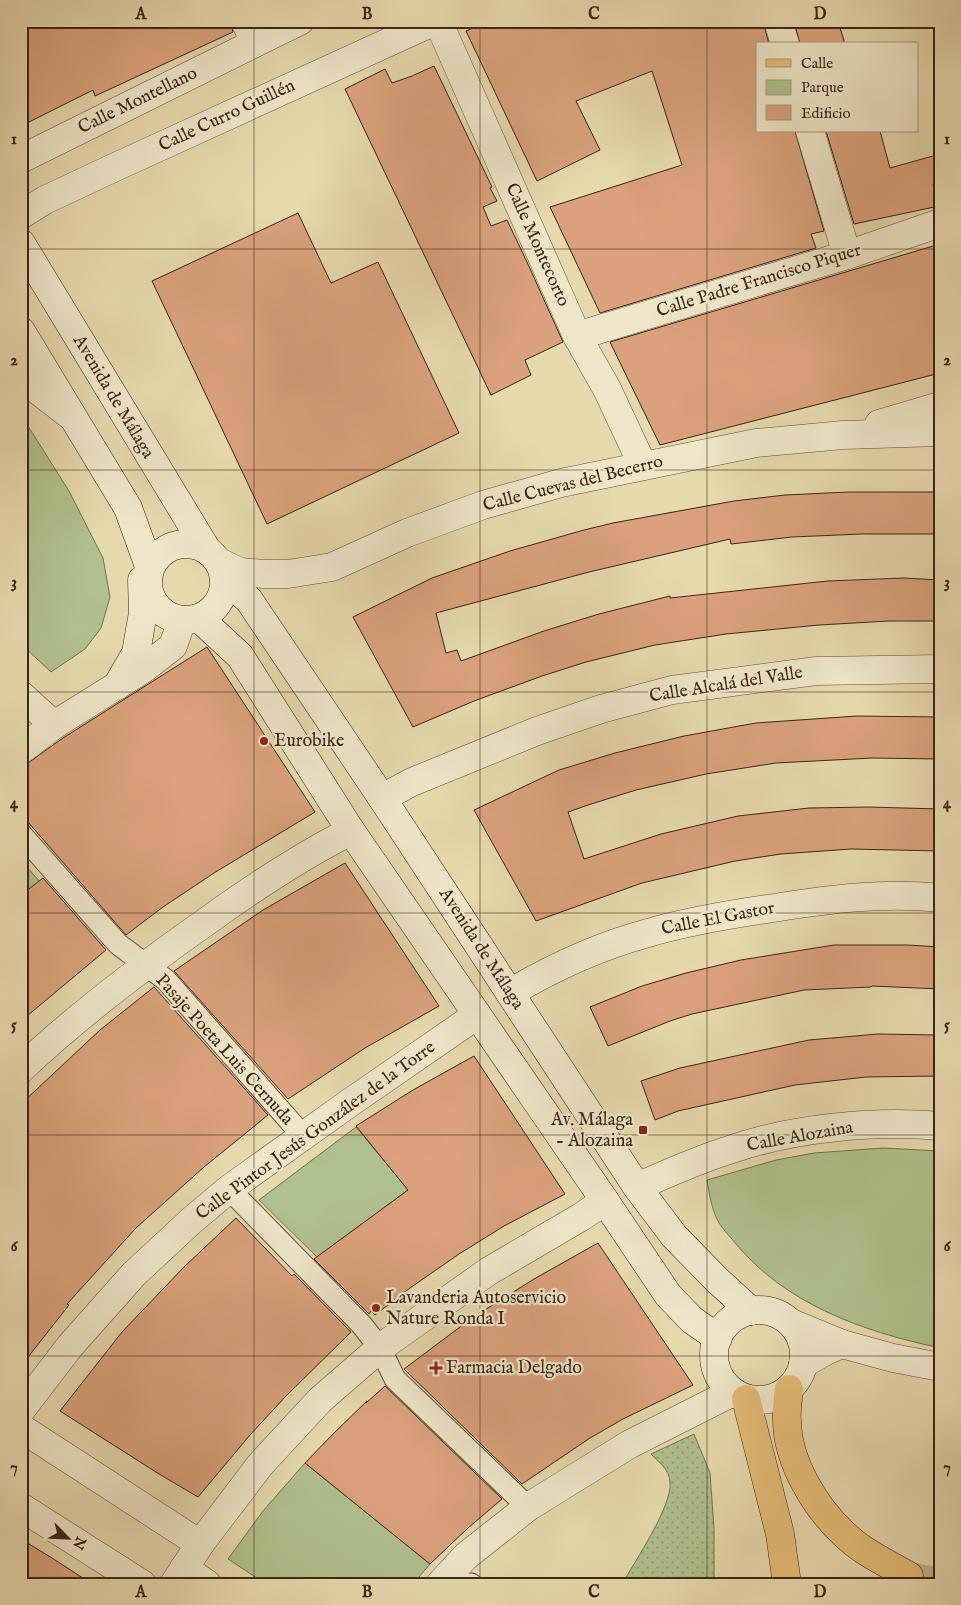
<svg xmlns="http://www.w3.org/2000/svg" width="961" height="1605" font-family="'IM FELL English',serif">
	<defs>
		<pattern id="garden-dots" width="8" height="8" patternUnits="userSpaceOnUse" patternTransform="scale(1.25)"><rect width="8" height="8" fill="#b0c08e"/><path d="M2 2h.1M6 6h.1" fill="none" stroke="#909c73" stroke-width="1.8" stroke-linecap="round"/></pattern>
	</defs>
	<rect width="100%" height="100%" fill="#e7d9ae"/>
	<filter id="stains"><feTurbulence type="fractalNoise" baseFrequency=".004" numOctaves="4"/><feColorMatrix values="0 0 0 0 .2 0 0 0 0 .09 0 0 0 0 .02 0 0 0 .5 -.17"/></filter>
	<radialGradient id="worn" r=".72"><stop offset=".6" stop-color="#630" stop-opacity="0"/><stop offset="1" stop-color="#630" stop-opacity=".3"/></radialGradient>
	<g fill="#b0c08e" stroke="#767351">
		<path d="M21,415l48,76 34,67 7,39 -9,31 -16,21 -34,23 -30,-28z"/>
		<path d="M21,860l19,22 -19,15z"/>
		<path d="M356,1127l52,63 -91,67 -58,-57z"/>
		<path d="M883,1148l57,3v176l-4,20c-74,-16 -150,-43 -200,-103 -6,-8 -16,-17 -20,-27 -5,-12 -7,-25 -9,-37l69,-20 38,-7z"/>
		<path d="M305,1463l125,101 -17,20h-147l-38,-25 35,-48z"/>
	</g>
	<path fill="url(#garden-dots)" stroke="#767351" d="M694,1434l16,39 4,55v56h-92c12,-21 51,-79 48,-102 -1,-13 -11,-20 -19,-28z"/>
	<g fill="#daa27c" stroke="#3c2614">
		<path d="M21,21h209l3,11 -138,64 -2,-6 -72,36z"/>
		<path d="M490,21h273l6,23h-12v87h38l29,100 -13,3 5,14 -216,65 -50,-106 132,-42 -30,-94 -76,30 24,49 -63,31 -71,-150z"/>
		<path d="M794,21h44l7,23h-45z"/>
		<path d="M434,66l58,121 -2,1 7,13 -14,6 8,19 16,-6 20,42 36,80 -38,18 6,15 -40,20 -146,-306 40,-20 7,14 20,-7z"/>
		<path d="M826,131h54l10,37 50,-14v28l-7,2 6,22 -85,18z"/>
		<path d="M298,213l33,70 47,-21 81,171 -192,91 -115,-243z"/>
		<path d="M940,244v129l-280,72 -50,-103z"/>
		<path d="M849,492h91v42h-78l-70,3 -61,7 -1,-5 -141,33 -153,41 10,40 11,-3 4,11 83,-30 55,-17 71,-18v2l158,-17 76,-3 36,2v41h-51l-70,4 -93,9 -71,11 -69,17 -44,14 -68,25 -61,26 -60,-110 79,-39 78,-27 74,-21 29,-7 121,-22 51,-6z"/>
		<path d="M207,647l108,165 -101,61 -51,34 -37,28 -105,-121v-46l42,-30z"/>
		<path d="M857,716l83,1v42l-68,-1 -96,5 -70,11 -70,16 -48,15 -20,7 16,47 77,-25 77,-18 71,-8 59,-1 72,2v42l-89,-2 -70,5 -46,7 -93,22 -106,38 -62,-111 85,-40 56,-17 69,-17 72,-13z"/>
		<path d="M345,863l94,143 -74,42 -77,51 -114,-128 89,-61z"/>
		<path d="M43,878l63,72 -85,71v-126z"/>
		<path d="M834,945h74l32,2v42l-68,-3 -1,1 -67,3 -112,24 -22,7 -62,25 -18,-39 52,-21 44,-13 55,-13z"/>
		<path d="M154,987l114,128 -64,52 -68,61 -69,76 2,1 -48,61v-262l79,-74z"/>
		<path d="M878,1034l60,1v41l-72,1 -71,8 -117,26 -23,9 -14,-39 39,-13 129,-28z"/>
		<path d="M474,1056l91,138 -61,32 -45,28 -49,34 -35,27 -4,-4 -2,3 -55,-55 94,-69 -52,-64 57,-36z"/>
		<path d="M236,1218l56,58 2,-2 57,58 -66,65 -35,38 -52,62 -39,-23 -99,-63 62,-79 62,-65z"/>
		<path d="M598,1243l95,142 -70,34 -33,19 -68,46 -118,-115 68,-51 62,-39z"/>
		<path d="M385,1386l117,113 -34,29 -38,36 -125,-101 29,-30 33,-32 -1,2z"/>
		<path d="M21,1539l31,19 40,26h-71z"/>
	</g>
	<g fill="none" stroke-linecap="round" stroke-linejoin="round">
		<path stroke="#c5b58f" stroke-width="28" stroke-dasharray="28 14" stroke-linecap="butt" d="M909,1576l31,6"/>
		<g stroke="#67533a" stroke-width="23">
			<g id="pedestrian">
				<path d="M21,834l97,110 48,36 137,156"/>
				<path d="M229,1189l132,135 19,24 15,31 133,128"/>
				<path d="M470,1584h1"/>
			</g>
		</g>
		<g stroke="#67533a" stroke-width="29">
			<g id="minor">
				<path d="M245,21l10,22 45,-22"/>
				<path d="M438,21l139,315 30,53 36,77"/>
				<path d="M778,21l7,23"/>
				<path d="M810,131l37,124"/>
				<path d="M21,159l234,-116"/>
				<path d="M577,336l270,-81 93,-32"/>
				<path d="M879,424l61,-18"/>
				<path d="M219,562l21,10 24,2h24l44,-7 75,-34 76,-28 78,-22 195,-40 87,-8 97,-3"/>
				<path d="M21,695l33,30"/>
				<path d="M382,798l30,-16 125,-51 64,-22 71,-19 144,-19 124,-2"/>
				<path d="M510,993c42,-25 90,-47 138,-60 41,-12 84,-19 126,-25 55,-9 110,-16 166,-10"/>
				<path d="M21,1069c57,-54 118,-100 182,-145 47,-34 96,-67 148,-93"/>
				<path d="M637,1187c31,-14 63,-28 95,-38 62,-21 143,-29 208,-23"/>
				<path d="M21,1410l49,-64 64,-72 57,-53 38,-32 119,-85 129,-89"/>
				<path d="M21,1428l179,116"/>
				<path d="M21,1507l121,77"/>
				<path d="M184,1568l23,16"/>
			</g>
		</g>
		<g stroke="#67533a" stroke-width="29">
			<g id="tertiary">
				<path d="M21,215l24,-15 66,-31 324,-148"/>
				<path d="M21,373l10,12 40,31"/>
				<path d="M21,750l33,-25 88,-55 31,-24 9,-26"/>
				<path d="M791,1323l51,21 51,14 47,9"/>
				<path d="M803,1364l23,-13 16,-7"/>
				<path d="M174,1584l26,-40 60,-79 60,-65 60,-52 109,-77 92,-54 24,-16"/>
				<path d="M440,1584l26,-28 62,-49 102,-63 103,-52"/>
			</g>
		</g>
		<g stroke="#3c2614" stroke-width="29">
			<g id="secondary">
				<path d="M21,243l186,307"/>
				<path d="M21,331l107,177 22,61"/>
				<circle cx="186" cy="582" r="38"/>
				<path d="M224,578l25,22 133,198 255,389 37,49 43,44 34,31"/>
				<path d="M199,618l41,38 111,175 254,370 63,94 24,25 26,18"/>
				<path d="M117,686l19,-33 7,-40 -1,-33"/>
				<circle cx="759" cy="1355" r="45"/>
			</g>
		</g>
		<g stroke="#3c2614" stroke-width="29">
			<g id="primary">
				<path d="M789,1389c-1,10 -3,21 -2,31 0,41 28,87 57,114 18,18 43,29 65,42"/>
				<path d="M746,1399l34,135 7,50"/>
			</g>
		</g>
		<use href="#pedestrian" stroke="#efe6ca" stroke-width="21"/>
		<use href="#minor" stroke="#efe6ca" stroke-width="28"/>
		<use href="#tertiary" stroke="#efe6ca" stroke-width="28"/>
		<use href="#secondary" stroke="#efe6ca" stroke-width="28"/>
		<use href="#primary" stroke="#e4bc77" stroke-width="28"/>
	</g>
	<path fill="none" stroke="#3c2614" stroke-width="1" stroke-opacity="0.55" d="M254,21v1563M480,21v1563M707,21v1563M21,249h919M21,470h919M21,692h919M21,913h919M21,1135h919M21,1356h919"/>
	<g fill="#8f2418" stroke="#efe6ca" stroke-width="2">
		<circle cx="264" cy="741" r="5"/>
		<rect x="638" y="1125" width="10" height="10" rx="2.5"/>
		<circle cx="376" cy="1308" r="5"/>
		<path d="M433.5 1360.5h5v5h5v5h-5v5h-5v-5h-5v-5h5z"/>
	</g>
	<g text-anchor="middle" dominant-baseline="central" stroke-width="4.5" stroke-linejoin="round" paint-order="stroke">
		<g font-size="18" fill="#3c2614" stroke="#efe6ca">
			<text transform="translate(138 101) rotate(-26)">Calle Montellano</text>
			<text transform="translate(227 116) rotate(-25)">Calle Curro Guillén</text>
			<text transform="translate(537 245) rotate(66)">Calle Montecorto</text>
			<text transform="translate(759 281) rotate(-17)">Calle Padre Francisco Piquer</text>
			<text transform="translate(113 397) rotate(59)">Avenida de Málaga</text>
			<text transform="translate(573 484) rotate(-14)">Calle Cuevas del Becerro</text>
			<text transform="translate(726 685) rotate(-9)">Calle Alcalá del Valle</text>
			<text transform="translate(718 919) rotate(-11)">Calle El Gastor</text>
			<text transform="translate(481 949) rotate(57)">Avenida de Málaga</text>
			<text transform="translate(224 1050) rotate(48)">Pasaje Poeta Luis Cernuda</text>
			<text transform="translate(316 1131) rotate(-36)">Calle Pintor Jesús González de la Torre</text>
			<text transform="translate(800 1137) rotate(-10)">Calle Alozaina</text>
		</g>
		<g font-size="18" fill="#3c2614" stroke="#efe6ca" text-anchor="start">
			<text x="274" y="741">Eurobike</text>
			<text x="633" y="1120" text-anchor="end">Av. Málaga<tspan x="633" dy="21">- Alozaina</tspan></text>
			<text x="386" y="1298">Lavanderia Autoservicio<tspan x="386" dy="21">Nature Ronda I</tspan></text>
			<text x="446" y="1368">Farmacia Delgado</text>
		</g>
	</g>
	<rect width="961" height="1605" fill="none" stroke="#e7d9ae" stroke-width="55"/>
	<rect x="756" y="42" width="162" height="90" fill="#efe6ca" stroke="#a79981"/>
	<rect x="766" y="59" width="25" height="8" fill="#e4bc77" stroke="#a79981"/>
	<text x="801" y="68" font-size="15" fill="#3c2614">Calle</text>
	<rect x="766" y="80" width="25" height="15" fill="#b0c08e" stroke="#a79981"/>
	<text x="801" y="92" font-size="15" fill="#3c2614">Parque</text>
	<rect x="766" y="105" width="25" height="15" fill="#daa27c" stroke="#a79981"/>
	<text x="801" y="118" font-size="15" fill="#3c2614">Edificio</text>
	<g transform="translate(68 1538) rotate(114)" stroke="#efe6ca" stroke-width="4" paint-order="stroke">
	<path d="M0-4L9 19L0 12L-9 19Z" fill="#3c2614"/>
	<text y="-8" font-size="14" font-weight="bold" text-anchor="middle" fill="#3c2614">N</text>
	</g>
	<rect x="28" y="28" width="906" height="1550" fill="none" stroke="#3c2614" stroke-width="2"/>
	<g font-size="16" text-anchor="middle" font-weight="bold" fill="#3c2614">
		<text x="141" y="19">A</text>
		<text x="367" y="19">B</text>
		<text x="594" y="19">C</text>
		<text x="820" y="19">D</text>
		<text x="14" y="144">1</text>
		<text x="947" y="144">1</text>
		<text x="14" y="365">2</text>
		<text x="947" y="365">2</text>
		<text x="14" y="587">3</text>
		<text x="947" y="587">3</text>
		<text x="14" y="808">4</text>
		<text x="947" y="808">4</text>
		<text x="14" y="1030">5</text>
		<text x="947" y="1030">5</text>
		<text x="14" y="1251">6</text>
		<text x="947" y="1251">6</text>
		<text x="14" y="1472">7</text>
		<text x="947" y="1472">7</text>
		<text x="141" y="1597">A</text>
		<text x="367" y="1597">B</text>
		<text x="594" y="1597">C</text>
		<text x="820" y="1597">D</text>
	</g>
	<rect width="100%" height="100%" filter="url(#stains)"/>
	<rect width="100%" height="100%" fill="url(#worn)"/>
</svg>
